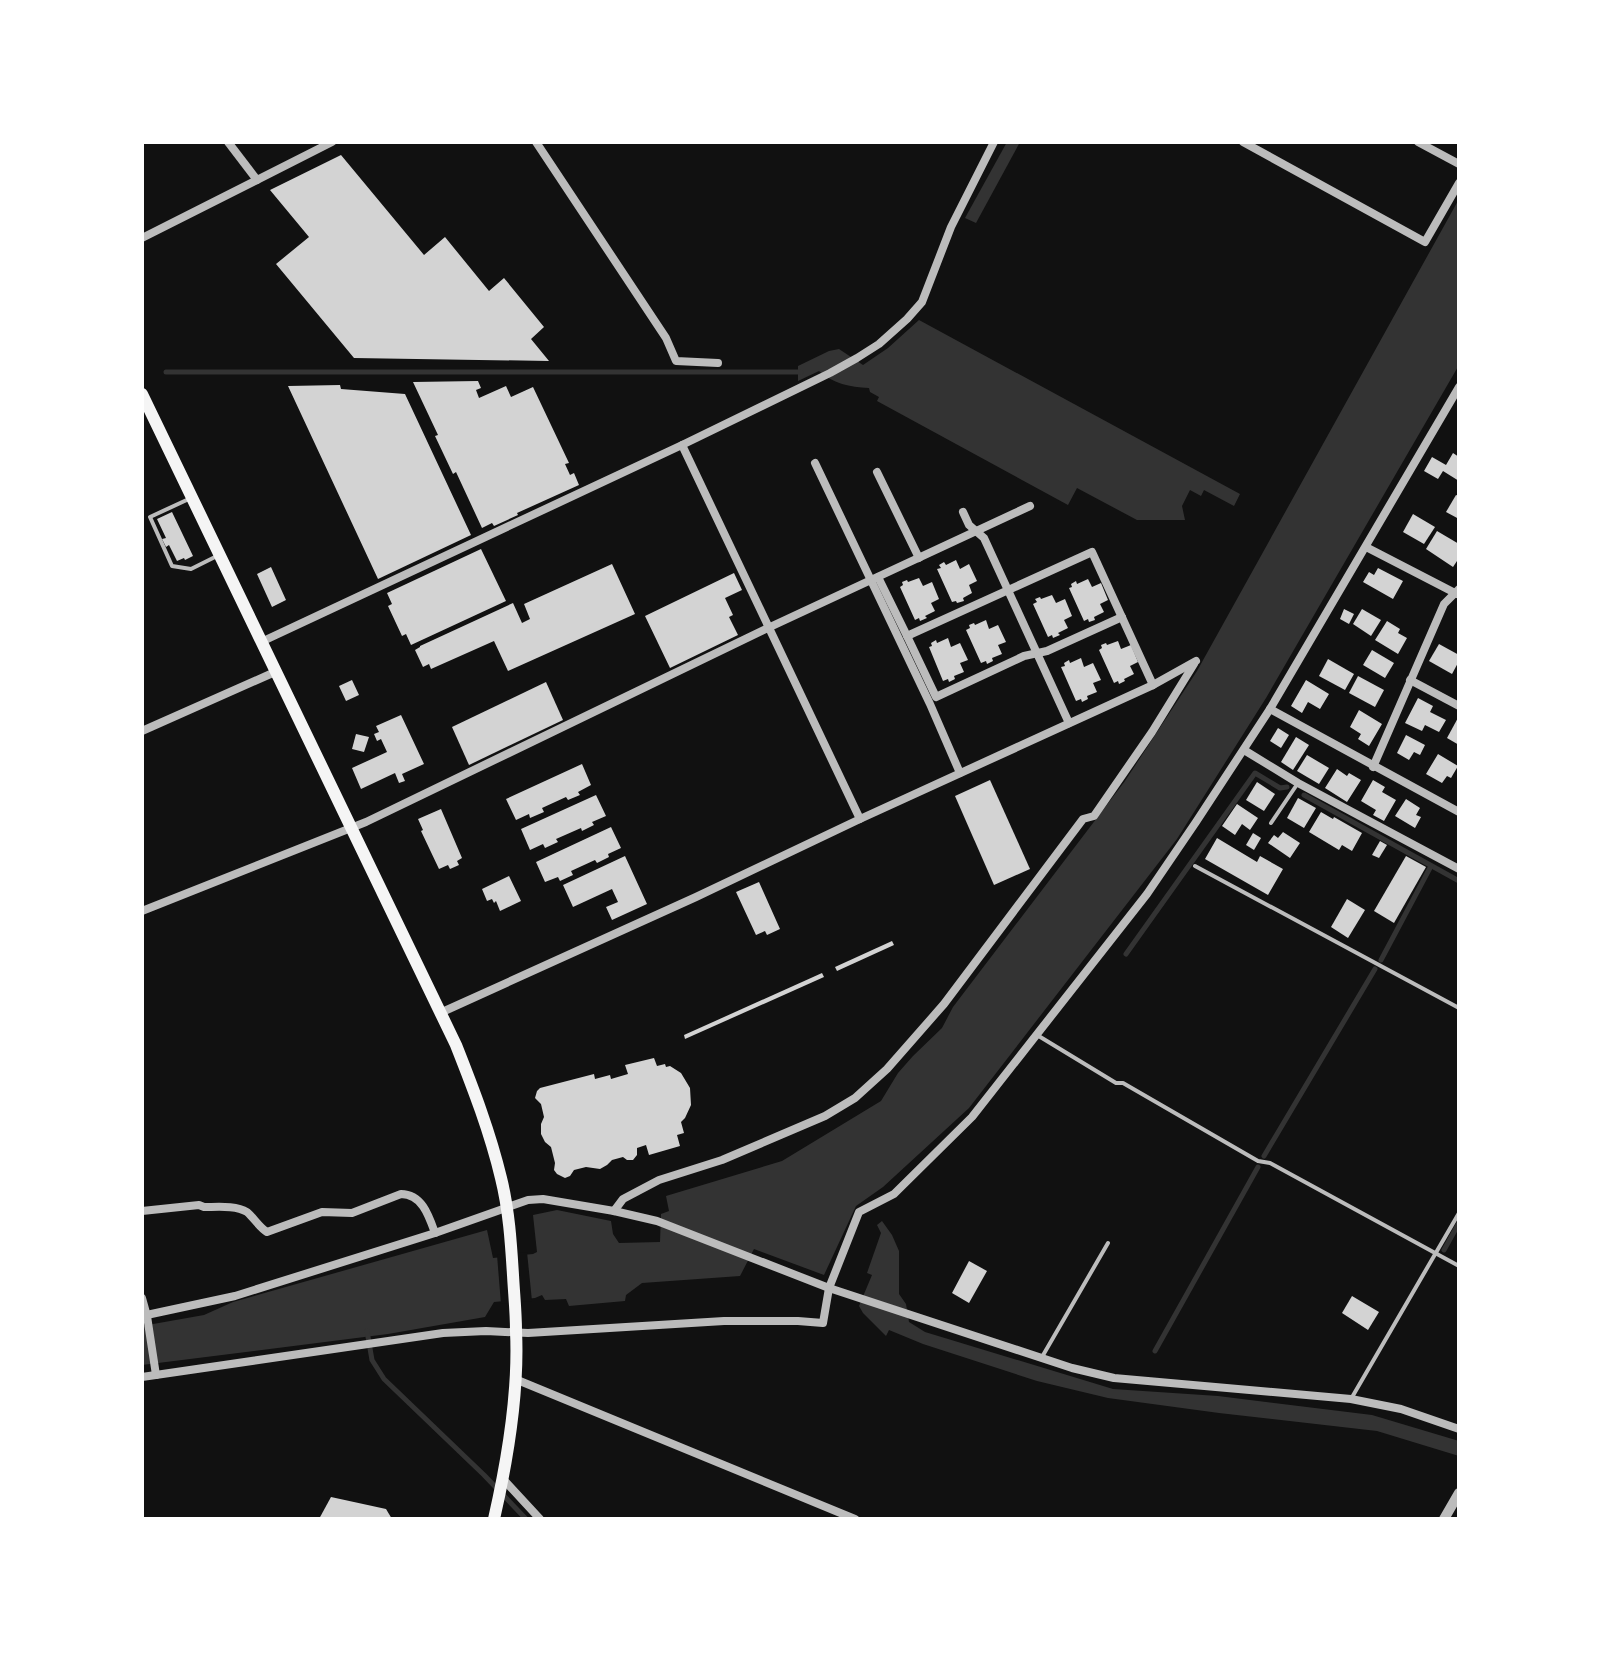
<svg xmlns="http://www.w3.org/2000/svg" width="1601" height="1661" font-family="Overpass,sans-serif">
	<rect width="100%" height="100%" fill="#111"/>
	<g fill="#333">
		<path d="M1007,142h13l-44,81 -11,-5z"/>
		<path d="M1459,199v166l-193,333 -89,141 -208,269 -86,79 -27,19 -32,69 -70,-26 -14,27 -98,7 -16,12 -1,6 -56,5 -3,-7 -21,1 -3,-5 -7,3 -41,4 -9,15 -97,17 -246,31v-39l62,-11 29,-13 254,-72 6,28 40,-4 4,-2 -4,-37 24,-5 54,11 2,13 6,9 41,-1 1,-28 8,-3 -3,-15 116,-35 99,-60 17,-28 15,-17 29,-28 11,-21 172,-226 72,-110z"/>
		<path d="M919,320l321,174 -6,12 -30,-16 -3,6 -11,-6 -8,16 3,14h-48l-60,-32 -9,17 -191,-104 2,-4 -9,-5 -1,-4c-20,-1 -35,-4 -50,-17l-21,10v-15l31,-15 10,-2 24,16 25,-17z"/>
		<path d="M882,1221l10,14 7,16v43l7,10 3,18 16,10 188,57 105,7 154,19 87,26v15l-82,-25 -158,-18 -111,-15 -71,-17 -114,-37 -34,-14 -3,6 -23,-23 -4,-7 13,-31 -5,-2 14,-40 -4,-8z"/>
	</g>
	<path fill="#111" d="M527,1252l5,49 -31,3 -4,-49z"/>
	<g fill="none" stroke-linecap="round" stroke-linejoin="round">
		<g stroke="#333" stroke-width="5">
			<path d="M166,372h635"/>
			<path d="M1304,795l155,86"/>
			<path d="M1126,954l129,-181 25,15 7,-1"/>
			<path d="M1381,960l50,-94"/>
			<path d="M1264,1156l111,-187"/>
			<path d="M1444,1250l15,-27"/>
			<path d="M367,1331l5,29 12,19 100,96 42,44"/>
			<path d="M1155,1351l103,-184"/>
		</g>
	</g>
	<g fill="#d3d3d3">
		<path d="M341,155l83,100 21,-18 44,54 15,-13 40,49 -13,12 18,22 -195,-3 -78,-94 33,-27 -39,-47z"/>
		<path d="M478,381l3,7 -5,2 3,8 27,-12 5,11 22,-10 36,76 -4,1 5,11 4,-2 5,12 -62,28 1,2 -24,11 -2,-3 -10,5 -26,-56 -3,2 -18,-38 3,-1 -25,-53z"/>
		<path d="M340,385l1,4 64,5 66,141 -93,44 -90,-193z"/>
		<path d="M1453,453l6,4v24l-16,-10 -5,8 -14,-8 8,-14 14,8z"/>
		<path d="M1456,495l3,1v23l-13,-7z"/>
		<path d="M172,512l21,44 -8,4 -1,-2 -7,3 -8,-16 -3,2 -4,-8 4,-1 -9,-19z"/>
		<path d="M1413,514l22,13 -11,17 -21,-12z"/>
		<path d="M1437,531l22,13v14l-6,9 -27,-18z"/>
		<path d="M481,549l25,52 -95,44 -5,-11 -4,2 -14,-30 4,-2 -5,-11z"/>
		<path d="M956,560l4,9 9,-5 8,17 -8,4 3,8 -9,5 1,3 -7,2 -1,-2 -4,1 -15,-33 4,-1 -2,-3 5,-3 2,3z"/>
		<path d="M612,564l23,50 -127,57 -14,-30 -63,28 -2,-5 -6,3 -8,-17 5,-3v-1l93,-43 9,20 8,-4 -6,-15z"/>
		<path d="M271,567l15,33 -14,7 -15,-33z"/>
		<path d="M1378,568l25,13 -10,18 -30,-17 6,-10 5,3z"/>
		<path d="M734,573l8,17 -17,8 8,17 -4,2 9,18 -68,33 -25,-52z"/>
		<path d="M919,578l4,8 9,-4 7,17 -8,4 4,8 -10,5 2,2 -7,3 -1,-3 -4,2 -15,-33 3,-2 -1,-3 5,-2 1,2z"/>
		<path d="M1088,579l4,8 9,-4 7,17 -8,4 4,8 -10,5 1,3 -6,2 -1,-3 -4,2 -15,-33 3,-1 -1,-3 5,-3 1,3z"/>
		<path d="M1052,595l4,8 9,-4 7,17 -8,4 4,8 -10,5 2,2 -7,3 -1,-3 -4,2 -15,-33 4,-2 -2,-3 5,-2 1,2z"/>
		<path d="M1344,609l10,5 -5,10 -9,-5z"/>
		<path d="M1362,609l19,11 -10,16 -18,-12z"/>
		<path d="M986,620l3,9 9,-4 8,17 -8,3 4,9 -10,4 1,3 -6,3 -1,-3 -5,2 -15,-33 4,-2 -1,-3 5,-2 1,2z"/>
		<path d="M1387,621l13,8 -2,4 9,5 -9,16 -23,-14z"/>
		<path d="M948,638l3,9 9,-4 8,17 -8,3 4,9 -10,4 1,3 -6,3 -1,-3 -5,2 -14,-34 3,-1 -1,-3 5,-3 1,3z"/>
		<path d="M1118,641l3,8 10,-4 7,17 -8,4 4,8 -10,5 1,2 -6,3 -1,-3 -4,2 -15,-33 3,-2 -1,-3 5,-2 1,2z"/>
		<path d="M1439,644l20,11v6l-7,13 -23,-13z"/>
		<path d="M1372,650l22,13 -9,15 -22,-13z"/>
		<path d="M1081,658l3,9 9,-4 8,17 -8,3 4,9 -10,4 1,3 -6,3 -1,-3 -5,2 -15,-34 4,-1 -1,-3 5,-3 1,3z"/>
		<path d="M1328,659l26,15 -9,16 -26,-14z"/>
		<path d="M1358,676l26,14 -9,17 -26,-14z"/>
		<path d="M352,680l7,15 -13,6 -7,-15z"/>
		<path d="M1306,680l23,14 -9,15 -12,-7 -6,11 -11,-7z"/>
		<path d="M546,682l17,38 -94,45 -17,-38z"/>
		<path d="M1418,698l15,8 -3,6 16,8 -7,12 -14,-7 -3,6 -17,-8z"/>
		<path d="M1359,710l23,14 -13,22 -11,-7 3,-5 -11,-7z"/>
		<path d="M401,715l23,49 -22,10 3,7 -6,2 -4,-10 -34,16 -9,-21 35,-16 -6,-13 -4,2 -3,-7 5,-2 -3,-6z"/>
		<path d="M1459,716v29l-12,-7z"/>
		<path d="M1278,728l11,7 -8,13 -11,-7z"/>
		<path d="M356,734l13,3 -5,15 -12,-3z"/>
		<path d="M1406,735l19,10 -5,10 -6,-3 -5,8 -12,-7z"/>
		<path d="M1296,737l13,8 -16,25 -12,-8z"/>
		<path d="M1438,754l20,12 -7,12 -4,-2 -5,7 -16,-9z"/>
		<path d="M1307,755l22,13 -10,16 -22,-13z"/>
		<path d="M582,764l9,21 -13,7 2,3 -12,5 -2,-3 -24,11 2,4 -14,6 -1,-4 -13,6 -10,-21z"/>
		<path d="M1337,769l10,7 2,-3 12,7 -14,22 -22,-14z"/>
		<path d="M990,780l40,89 -36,16 -39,-89z"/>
		<path d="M1373,780l12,7 -3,5 14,8 -12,21 -11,-6 3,-5 -15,-9z"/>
		<path d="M1257,782l18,12 -11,17 -18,-11z"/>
		<path d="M596,795l10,21 -14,6 2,3 -12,6 -1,-3 -25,11 2,3 -13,6 -2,-4 -13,6 -9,-21z"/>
		<path d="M1298,798l18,10 -12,20 -17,-10z"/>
		<path d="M1406,799l14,9 -4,7 5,2 -6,11 -20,-12z"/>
		<path d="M1237,804l21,14 -8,12 -8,-6 -7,11 -13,-9z"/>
		<path d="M441,809l21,49 -5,3 2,4 -9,4 -2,-4 -9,4 -18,-38 2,-1 -5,-11z"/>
		<path d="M1321,812l12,7 1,-2 28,16 -10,18 -10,-6 -3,5 -30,-18z"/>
		<path d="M611,827l10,21 -13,6 1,3 -12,6 -2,-3 -24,11 2,4 -13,6 -2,-4 -13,5 -9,-20z"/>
		<path d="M1283,832l17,11 -10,15 -22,-15 6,-8 4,3z"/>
		<path d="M1253,833l8,5 -7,12 -8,-5z"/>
		<path d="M1217,838l40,24 3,-6 23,13 -15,26 -63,-36z"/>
		<path d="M1380,841l7,4 -8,13 -7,-3z"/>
		<path d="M625,856l22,48 -35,16 -6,-13 12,-5 -6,-13 -39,18 -10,-22z"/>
		<path d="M1406,856l20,11 -32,56 -20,-12z"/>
		<path d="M509,876l12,25 -21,10 -4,-10 -2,2 -2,-4 -5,2 -5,-12z"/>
		<path d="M759,882l21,47 -13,6 -2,-4 -9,4 -20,-43z"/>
		<path d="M1347,899l18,11 -17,28 -17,-11z"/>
		<path d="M892,941l2,4 -57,26 -2,-4z"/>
		<path d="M822,973l2,4 -139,62 -1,-4z"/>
		<path d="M654,1058l3,8 8,-2 1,3 4,-1 11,7 9,15 1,17 -6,13 -4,4 3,11 -7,2 3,11 -31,9 -3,-10 -9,3v7l-4,5h-6l-4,-3 -11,3 -5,5 -7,4 -14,-2 -12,3 -4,6 -5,2 -8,-4 -3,-4 1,-7 -4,-16 -6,-5 -4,-8v-10l3,-7 -3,-13 -6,-6 2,-7 3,-3 54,-14 1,5 15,-4 1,4 17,-5 -3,-9z"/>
		<path d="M969,1261l18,10 -18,32 -17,-10z"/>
		<path d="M1352,1296l27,16 -11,18 -26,-17z"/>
		<path d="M331,1497l55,12 6,10h-73z"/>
	</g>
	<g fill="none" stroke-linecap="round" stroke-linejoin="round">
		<g stroke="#bcbcbc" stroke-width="4">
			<path d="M191,498l-41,19 22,49 19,3 26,-13"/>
			<path d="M1271,823l27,-40"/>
			<path d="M1195,866l264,142"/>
			<path d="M1037,1035l79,48h7l135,78 12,2 189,103"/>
			<path d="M1042,1357l66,-114"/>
			<path d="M1351,1399l108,-186"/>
		</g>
		<g stroke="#bcbcbc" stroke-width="8">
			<path d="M228,142l29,38"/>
			<path d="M536,142l130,196 10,23 42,2"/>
			<path d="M1243,142l182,100 34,-59"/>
			<path d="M1418,142l41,22"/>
			<path d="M142,238l190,-96"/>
			<path d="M682,445l178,374"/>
			<path d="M815,463l115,241 30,69"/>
			<path d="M877,472l42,86"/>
			<path d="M963,512l6,13 15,13 85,185"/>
			<path d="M1366,547l91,47"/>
			<path d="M878,577l29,59 185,-84 61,133"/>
			<path d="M907,636l29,61 88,-41 23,-5 75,-34"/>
			<path d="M261,642l421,-197 148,-72 27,-15 22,-14 28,-25 15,-17 29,-75 43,-85"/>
			<path d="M1410,680l49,26"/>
			<path d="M1270,709l189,103"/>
			<path d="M142,731l133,-59"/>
			<path d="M1244,750l54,33 161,86"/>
			<path d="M1373,767l71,-163 15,-15"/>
			<path d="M142,911l224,-89 404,-195 260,-121"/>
			<path d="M440,1013l256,-116 164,-78 293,-134 43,-24"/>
			<path d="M142,1211l57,-6 5,2c13,0 32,-2 43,5 7,6 12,15 20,20l55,-20 30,1 49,-19c21,0 28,22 34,39l93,-33 15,-1 71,12 43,10 172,67 243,80 42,10 237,21 50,10 58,20"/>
			<path d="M614,1211l9,-12 36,-19 63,-20 103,-44 30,-18 32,-29 57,-65 139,-185 11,-3 58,-84 42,-68"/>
			<path d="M142,1298l5,18 9,59"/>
			<path d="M142,1316l93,-20 200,-63"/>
			<path d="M142,1377l301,-44 43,-2 42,2 196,-12h74l25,2 6,-35 30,-76 35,-18 78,-77 175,-223 49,-72 74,-113 189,-322"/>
			<path d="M515,1379l340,140"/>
			<path d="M503,1479l37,40"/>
		</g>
		<path stroke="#bcbcbc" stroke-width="10" d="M1444,1519l15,-26"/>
		<path stroke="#f5f5f5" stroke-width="12" d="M142,394l314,651c17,43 34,87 45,133 8,32 10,65 12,97 1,19 3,37 3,56 3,62 -8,127 -22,188"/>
	</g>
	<rect width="1601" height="1661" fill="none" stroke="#ffffff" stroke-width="288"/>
</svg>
